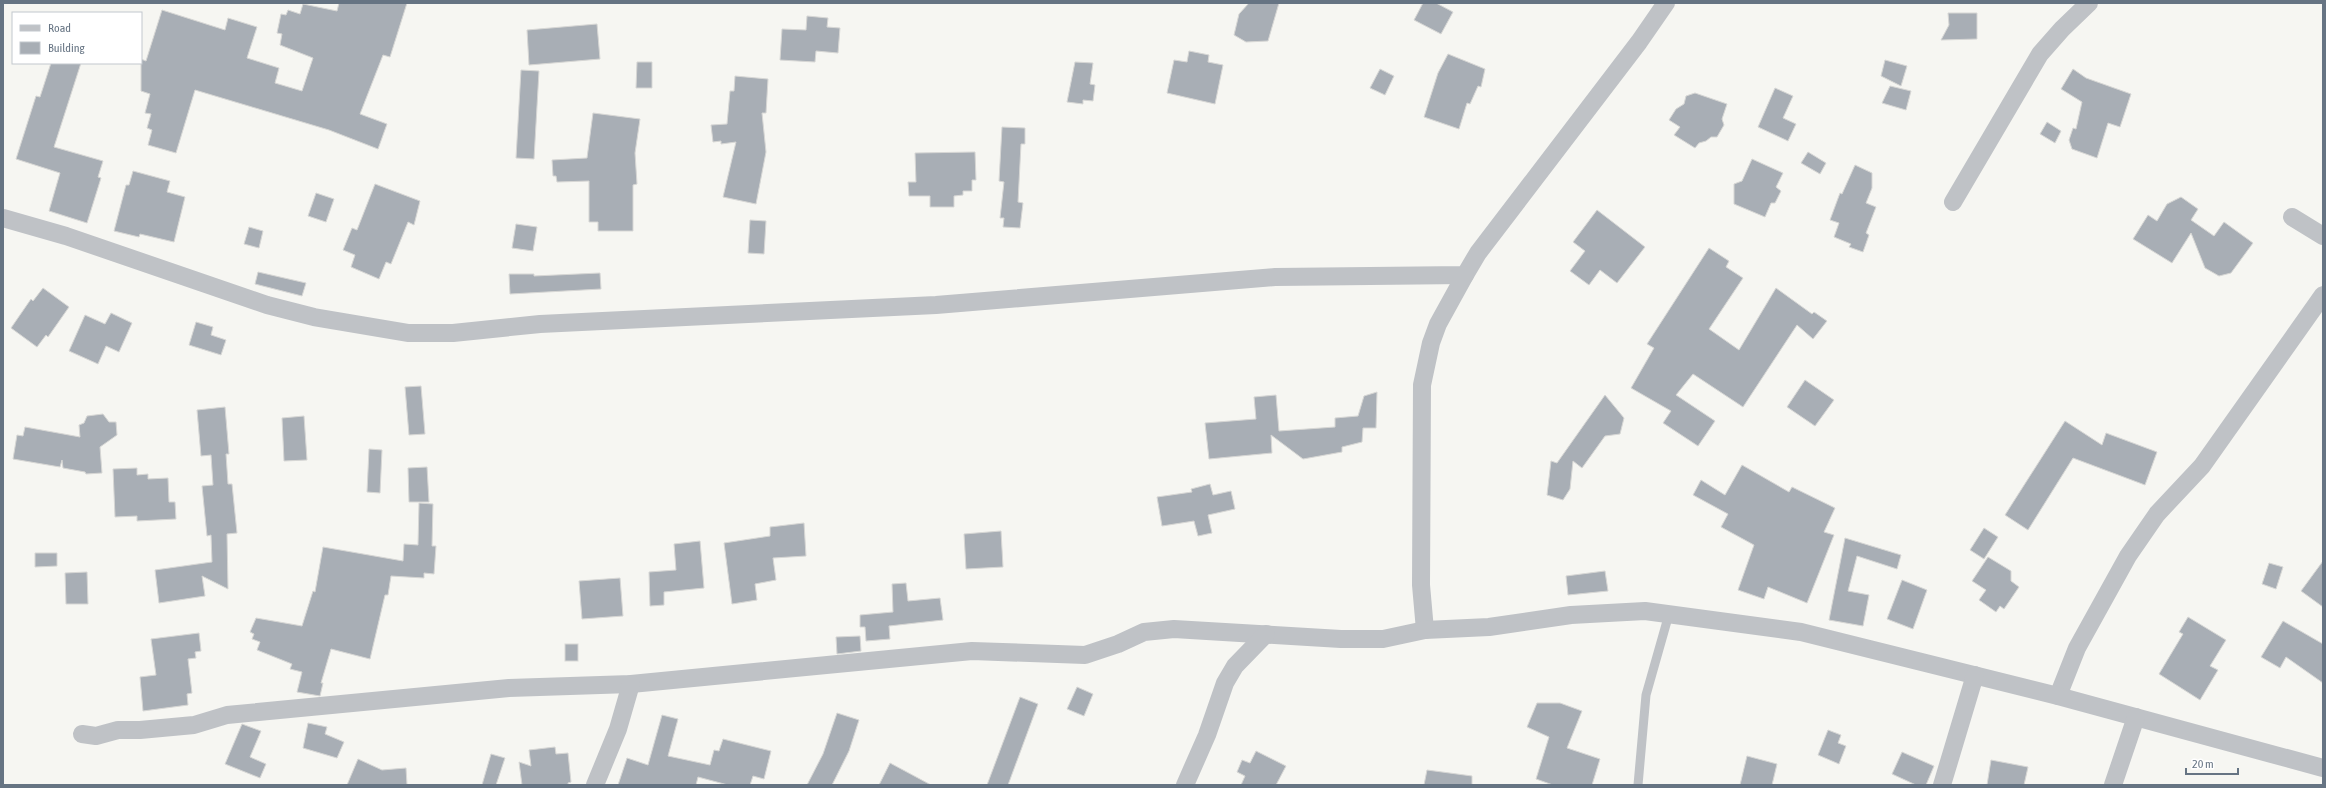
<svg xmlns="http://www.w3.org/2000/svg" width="2326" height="788" font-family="'Asap Condensed',sans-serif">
	<rect width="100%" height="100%" fill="#f6f6f2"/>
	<g fill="#a8aeb5" stroke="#d7d7d5">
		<path d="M339,3h68l-17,54 -7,-2 -23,59 27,10 -9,25 -49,-19 -134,-40 -19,63 -28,-8 4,-15 -5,-2 4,-14 -6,-1 5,-19 -9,-3v-32l5,2 16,-51 63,20 3,-12 29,9 -10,31 32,10 -4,15 27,8 11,-33 -33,-13 2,-11 -5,-1 4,-19 5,1 2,-5 12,4 3,-10 34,7z"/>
		<path d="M1249,3h30l-11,38 -22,1 -12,-7 5,-21z"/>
		<path d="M1423,3h13l17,9 -12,22 -27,-14z"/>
		<path d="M1948,13h29v26l-36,1 8,-15z"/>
		<path d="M807,16l21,2 -1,9 13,1 -2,25 -22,-2 -1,11 -35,-2 2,-31 24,1z"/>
		<path d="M597,24l3,35 -71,6 -2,-35z"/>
		<path d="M1189,51l20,4 -1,7 15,3 -8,39 -48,-11 7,-33 13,2z"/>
		<path d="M1448,54l37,15 -4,18 -3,-1 -8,18 -3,-1 -8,26 -35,-12 14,-44z"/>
		<path d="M1885,60l22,6 -6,20 -20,-10z"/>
		<path d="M637,62h15v26h-16z"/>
		<path d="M1075,62l18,1 -3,21 5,1 -2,16 -10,-1v4l-16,-2z"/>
		<path d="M51,63h30l-27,84 49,14 -5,16 3,1 -14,45 -38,-12 11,-38 -44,-14 20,-63 4,1z"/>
		<path d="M1380,69l14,7 -9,19 -15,-7z"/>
		<path d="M2073,69l13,9 45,16 -11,33 -12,-4 -11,35 -25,-9 -3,-9 4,-12 3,1 6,-27 -21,-13z"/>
		<path d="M521,70l18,1 -5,88 -18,-1z"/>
		<path d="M735,76l33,3 -2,34h-4l4,39 -10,52 -33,-7 13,-55 -15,2v-3l-8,1 -2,-17 16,-1 3,-33h4z"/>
		<path d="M1890,86l21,5 -5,19 -24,-7z"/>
		<path d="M1775,88l18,8 -10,22 13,6 -8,17 -30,-14z"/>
		<path d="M1695,93l32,11 -5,15 2,6 -7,12h-6l-5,4 -7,2 -4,5 -21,-13 6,-8 -11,-7 7,-11 8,-5 2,-8z"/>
		<path d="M593,113l47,6 -5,34 2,31 -4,1v46h-35v-9h-9v-41l-32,1 -1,-6h-3l-1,-16 35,-2z"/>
		<path d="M2047,122l14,9 -6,12 -15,-9z"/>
		<path d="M1002,127l23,1v16h-4l-3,58 5,1 -3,25 -17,-1 1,-9h-4l4,-36 -5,-1z"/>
		<path d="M975,152l1,28h-4v11h-9v4l-9,1v11h-24v-11h-21l-1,-14h8l-1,-29z"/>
		<path d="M1808,152l18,11 -6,11 -19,-11z"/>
		<path d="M1752,159l31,14 -7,14 5,4 -6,12h-4l-6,14 -31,-13v-20l8,-3z"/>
		<path d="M1855,165l17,8v15l-6,15 10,4 -10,26 3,2 -6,17 -14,-5 2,-3 -17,-7 5,-14 -9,-3 10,-27 2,1z"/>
		<path d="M133,171l37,10 -3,11 18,5 -11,45 -34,-8 -1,3 -25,-6 12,-46h3z"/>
		<path d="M375,184l45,17 -6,24 -6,-3 -17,42 -5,-2 -7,17 -28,-12 4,-12 -12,-5 9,-22 5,2z"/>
		<path d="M316,193l18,6 -8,23 -18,-6z"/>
		<path d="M2181,197l17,12 -7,11 23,16 10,-14 29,21 -22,30 -12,3 -14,-8 -14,-35 -19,30 -39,-24 15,-24 9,6 10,-17z"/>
		<path d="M1597,210l48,37 -28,36 -17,-13 -11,15 -19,-14 15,-20 -12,-9z"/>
		<path d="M750,220l16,1 -2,33 -16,-1z"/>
		<path d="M516,224l21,3 -4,24 -21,-3z"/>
		<path d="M249,227l14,4 -4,17 -15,-4z"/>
		<path d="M1709,248l20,13 -3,6 17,11 -34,51 30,21 37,-62 36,26 2,-2 13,9 -14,18 -16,-14 -54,82 -50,-33 -17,21 39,26 -17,25 -35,-23 8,-12 -40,-23 23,-40 -7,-4z"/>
		<path d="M258,272l48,11 -4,13 -47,-12z"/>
		<path d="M600,273l1,16 -91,5 -1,-20h25v2z"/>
		<path d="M43,288l26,19 -21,30 -2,-2 -9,12 -26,-19 20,-29 2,2z"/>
		<path d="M111,313l21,10 -13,29 -13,-6 -8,18 -29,-13 16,-36 20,9z"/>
		<path d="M196,322l17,5 -2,8 15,5 -5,15 -32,-10z"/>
		<path d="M1805,380l29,20 -19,26 -28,-19z"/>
		<path d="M421,386l4,48 -16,1 -4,-48z"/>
		<path d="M1377,392l-1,36h-13l-1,14 -20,5v5l-39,7 -32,-24 1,18 -63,6 -4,-36 51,-4 -2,-22 22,-2 3,36 56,-4v-9l23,-2 6,-20z"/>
		<path d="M1605,395l19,23 -4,16 -15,2 -23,32 -9,-7 -3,28 -7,11 -16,-5 4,-34 6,2z"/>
		<path d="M225,407l4,47h-3l2,30h4l5,49 -10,1 1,55 -26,-13 3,20 -46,7 -4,-33 57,-8 -1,-27 -4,1 -5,-50 11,-1 -2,-30 -10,1 -4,-46z"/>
		<path d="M103,414l6,8h7l1,13 -17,12 2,26 -16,1 -1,-2 -22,-4 -1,-8 -2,7 -47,-8 4,-24 6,1 2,-9 55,10 -1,-12 5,-2 3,-7z"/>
		<path d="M304,416l3,44 -23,1 -2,-43z"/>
		<path d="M2065,421l37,24 4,-12 51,19 -12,33 -72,-27 -45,72 -23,-15z"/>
		<path d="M369,449l13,1 -2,43 -13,-1z"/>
		<path d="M1742,465l47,27 3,-5 43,21 -11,24 10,3 -27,68 -39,-16 -4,12 -26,-9 16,-45 -33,-18 7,-13 -35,-19 8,-15 24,15z"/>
		<path d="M427,467l2,35h-20l-1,-34z"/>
		<path d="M137,468v7l11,-1v5l20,-1 1,24h6l1,17 -39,2v-5l-22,1 -2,-48z"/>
		<path d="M1210,484l3,11 18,-4 4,18 -27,6 4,18 -14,3 -4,-15 -32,5 -5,-29 35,-5 -1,-3z"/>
		<path d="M419,503l14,1 -1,42h4l-2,28 -10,-1v5l-33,-2 -3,19h-3l-15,64 -39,-10 -10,34h2l-3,13 -23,-4 5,-20 -12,-3 2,-5 -35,-14 3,-8 -8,-3 2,-5 -4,-2 6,-14 46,8 11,-35 2,1 8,-45 80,14 1,-17 14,1z"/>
		<path d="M804,523l2,33 -33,2 3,22 -21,4 2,16 -25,4 -8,-61 46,-7v-9z"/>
		<path d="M1984,528l14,9 -14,22 -14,-9z"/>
		<path d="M1001,531l2,36 -37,2 -2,-35z"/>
		<path d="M1845,538l56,17 -4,14 -40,-13 -9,35 21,4 -6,31 -34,-6z"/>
		<path d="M700,541l4,47 -40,4v13l-14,1 -1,-34 27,-2 -2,-26z"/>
		<path d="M35,553h22v13l-22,1z"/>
		<path d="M1988,557l23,14v10l8,6 -15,22 -4,-3 -4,6 -17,-12 7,-10 -14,-9z"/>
		<path d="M2323,561v46l-22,-16z"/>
		<path d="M2269,563l14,4 -7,22 -14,-5z"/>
		<path d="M1605,571l3,20 -40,4 -2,-19z"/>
		<path d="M87,572l1,32h-22l-1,-31z"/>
		<path d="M620,578l3,38 -41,3 -3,-38z"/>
		<path d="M1902,580l25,10 -14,39 -26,-10z"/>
		<path d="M906,583l2,18 32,-3 3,22 -54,6 1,13 -24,2 -1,-14h-5v-12l33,-3 -1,-28z"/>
		<path d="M2188,617l38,23 -16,26 8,4 -18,30 -41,-26 24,-40 -4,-2z"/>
		<path d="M2283,621l40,23v39l-37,-26 -6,11 -19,-11z"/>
		<path d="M199,633l2,18 -6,1 1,6 -8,1 4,34 -5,1 1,11 -45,6 -3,-34 16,-2 -5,-36z"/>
		<path d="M860,636l1,15 -24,3 -1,-17z"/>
		<rect x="565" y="644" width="13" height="17"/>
		<path d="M1077,687l16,7 -9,22 -17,-7z"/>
		<path d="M1020,697l18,7 -30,81h-21z"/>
		<path d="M1537,703h23l22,8 -15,37 33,11 -8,26h-39l-17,-6 13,-42 -22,-10z"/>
		<path d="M837,713l22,7 -10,31 -17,34h-25l16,-31z"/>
		<path d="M662,715l16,4 -10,37 42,9 4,-15 5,1 4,-12 48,12 -7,28 -11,-3 -3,9h-22l-30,-8 -2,8h-78l9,-27 21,7z"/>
		<path d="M308,723l19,4 -2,7 19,8 -7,16 -34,-10z"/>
		<path d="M242,724l19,7 -11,26 16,7 -6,14 -35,-14z"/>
		<path d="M1828,730l13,5 -3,8 8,3 -7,18 -21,-9z"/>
		<path d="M555,747l1,7 12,-1 3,29 -3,1v2h-46l-3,-23 12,4 -2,-16z"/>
		<path d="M1256,751l30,15 -10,19h-35l4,-9 -8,-4 5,-12 8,3z"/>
		<path d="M1902,752l32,14 -8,19h-10l-24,-11z"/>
		<path d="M491,754l14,4 -9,27h-14z"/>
		<path d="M1747,756l30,8 -5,21h-32z"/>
		<path d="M358,759l24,11 24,-2 1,17h-60z"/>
		<path d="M1991,760l37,7 -4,18h-37z"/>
		<path d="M890,763l41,22h-52z"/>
		<path d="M1427,770l45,6v9h-48z"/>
	</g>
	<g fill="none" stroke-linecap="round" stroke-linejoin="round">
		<path stroke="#bfc2c6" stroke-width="9" d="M1638,785l8,-90 23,-81"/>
		<g stroke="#bfc2c6" stroke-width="18">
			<path d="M1953,202l87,-148 22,-25 27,-26"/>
			<path d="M2292,217l31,19"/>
			<path d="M3,218l63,18 201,69 47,12 95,16h44l87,-9 396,-19 339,-28 190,-2 13,-22 161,-211 27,-39"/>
			<path d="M1425,630l-4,-45 1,-200 9,-42 7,-19 27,-49"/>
			<path d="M2058,696l19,-48 51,-92 29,-42 45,-48 121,-171"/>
			<path d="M82,734l14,2 22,-6h22l54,-5 33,-10 282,-27 122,-4 341,-33 113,4 33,-11 26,-12 30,-3 167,10h42l42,-9 64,-3 82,-12 74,-4 156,21 257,64 265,72"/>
			<path d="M595,785l23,-56 13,-45"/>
			<path d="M1185,785l22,-50 18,-52 10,-17 31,-32"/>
			<path d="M1942,785l33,-110"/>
			<path d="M2113,785l23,-68"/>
		</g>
	</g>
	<rect width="2326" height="788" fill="none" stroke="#667483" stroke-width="8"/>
	<rect x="12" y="12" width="130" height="52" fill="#ffffff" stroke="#c2c7cd"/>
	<rect x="20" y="25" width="20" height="6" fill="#bfc2c6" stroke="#c2c7cd"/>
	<text x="48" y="32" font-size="12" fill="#667483">Road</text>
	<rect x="20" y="42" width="20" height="12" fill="#a8aeb5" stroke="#c2c7cd"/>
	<text x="48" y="52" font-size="12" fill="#667483">Building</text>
	<path d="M2186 768v6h52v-6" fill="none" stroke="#667483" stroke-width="2"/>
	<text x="2192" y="768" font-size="12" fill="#667483" stroke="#ffffff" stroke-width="3" paint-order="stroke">20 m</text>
</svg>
